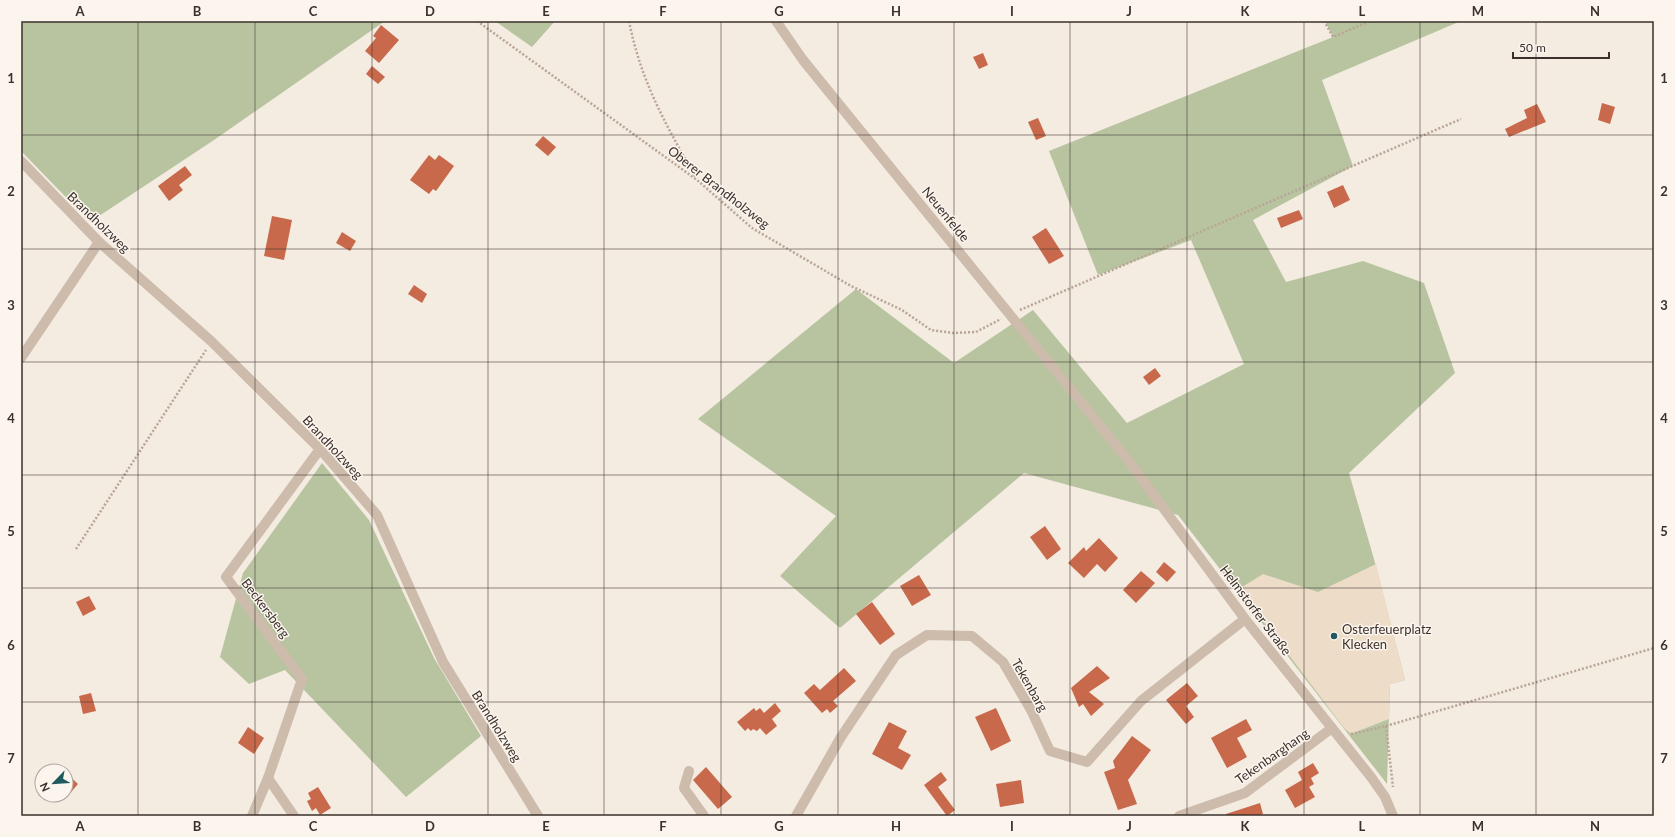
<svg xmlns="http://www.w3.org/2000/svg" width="1675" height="837" font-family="Lato,sans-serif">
	<rect width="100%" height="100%" fill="#f4ebe1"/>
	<g fill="#b8c4a0">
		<path d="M21,21h364l-171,119 -124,82 -69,-71z"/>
		<path d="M495,21h60l-23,26z"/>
		<path d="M1325,21h136l-139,59 31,86 -100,54 33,62 77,-21 61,22 31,90 -106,100 27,93 29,114 -15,4 -3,100 -209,-269 -154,-42 -184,155 -60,-52 56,-60 -138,-97 158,-130 98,74 79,-53 94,113 117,-59 -53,-124 -93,35 -49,-124 284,-114z"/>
		<path d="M322,463l47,57 65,138 47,78 -75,61 -121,-127 -36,14 -29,-27 23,-84z"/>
	</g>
	<path fill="#ecdcc8" d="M1376,564l29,116 -15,4 -1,35 -38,15 -7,-6 -105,-139 24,-15 55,18z"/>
	<g fill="#c8694b">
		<path d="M381,25l18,15 -20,23 -14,-12 11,-13 -3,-2z"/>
		<path d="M983,53l5,12 -9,4 -6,-12z"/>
		<path d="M372,66l13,11 -7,7 -12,-10z"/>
		<path d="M1602,103l13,4 -5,17 -12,-4z"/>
		<path d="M1537,104l9,18 -37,15 -4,-8 22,-11 -3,-8z"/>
		<path d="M1038,118l8,18 -10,4 -8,-18z"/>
		<path d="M543,136l13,11 -8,9 -13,-11z"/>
		<path d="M429,155l6,5 4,-5 15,11 -18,25 -3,-2 -4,5 -19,-14z"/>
		<path d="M185,166l7,9 -13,10 4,5 -14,11 -11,-15z"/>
		<path d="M1343,185l7,15 -16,8 -7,-16z"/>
		<path d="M1299,210l4,9 -22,9 -4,-10z"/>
		<path d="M272,216l20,4 -8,40 -20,-4z"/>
		<path d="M1046,228l18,28 -15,8 -17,-27z"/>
		<path d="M342,232l14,9 -6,10 -14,-8z"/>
		<path d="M414,285l13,9 -5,9 -14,-9z"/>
		<path d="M1155,368l6,8 -12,9 -6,-8z"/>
		<path d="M1045,526l16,23 -14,11 -17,-23z"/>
		<path d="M1099,538l19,20 -13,14 -8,-8 -13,14 -16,-15 16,-16 2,4z"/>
		<path d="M1164,562l12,10 -9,10 -11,-10z"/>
		<path d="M1141,571l14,12 -19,20 -13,-13z"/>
		<path d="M919,575l12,20 -19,11 -12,-20z"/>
		<path d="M89,596l7,13 -13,7 -7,-14z"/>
		<path d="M872,602l23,32 -15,11 -24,-31z"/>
		<path d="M1097,666l13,12 -21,14 15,12 -13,12 -8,-12 -4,3 -8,-19z"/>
		<path d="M844,668l12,13 -23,20 5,5 -8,7 -3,-4 -5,4 -18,-20 10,-9 6,6z"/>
		<path d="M1187,683l11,13 -12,10 8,11 -8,7 -20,-24z"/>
		<path d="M91,693l5,18 -13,3 -4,-18z"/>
		<path d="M775,703l6,8 -9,8 5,7 -11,9 -6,-7 -3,3 -4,-2 -2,2 -3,-3 -3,3 -8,-9 17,-14 2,3 4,-3 4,5z"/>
		<path d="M996,708l15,33 -20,10 -16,-34z"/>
		<path d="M1246,719l6,11 -15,8 10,19 -20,11 -16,-30z"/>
		<path d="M889,722l18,9 -9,17 13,7 -9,15 -30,-16z"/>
		<path d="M248,727l16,11 -10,16 -16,-11z"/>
		<path d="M1132,736l19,14 -23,30 9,24 -19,6 -14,-38 11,-4 -2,-7z"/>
		<path d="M1313,763l6,10 -8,5 3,6 -5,3 6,10 -20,11 -10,-18 17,-10 -4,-8z"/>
		<path d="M706,767l26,30 -14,12 -25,-29z"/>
		<path d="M941,772l6,8 -9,7 17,23 -8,6 -23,-31z"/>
		<path d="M66,773l12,11 -12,14z"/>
		<path d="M1021,780l3,23 -24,4 -4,-23z"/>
		<path d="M318,787l13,21 -11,7 -4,-7 -4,3 -5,-10 4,-2 -3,-6z"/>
		<path d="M1260,803l3,11 -7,2h-30v-2z"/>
	</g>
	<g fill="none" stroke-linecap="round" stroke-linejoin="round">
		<g stroke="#b9a596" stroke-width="2.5" stroke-dasharray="2 2" stroke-linecap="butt">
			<path d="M477,21l220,159 55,48 99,58 51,24 29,20 22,3 23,-1 25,-13"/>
			<path d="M629,21c12,61 37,104 67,157"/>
			<path d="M1324,21l9,16 37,-16"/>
			<path d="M1020,310l441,-191"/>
			<path d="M76,549l130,-199"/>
			<path d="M1386,726l7,61"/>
			<path d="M1351,734l35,-8 268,-78"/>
		</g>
		<g stroke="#cdbbac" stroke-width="10">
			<path d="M776,21l27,39 325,400 117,159 126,158 14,20 8,19"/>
			<path d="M21,161l78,81 112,99 109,108 57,66 66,147 95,154"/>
			<path d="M21,358l78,-116"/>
			<path d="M689,771l-5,17 20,28"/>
			<path d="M268,778l26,38"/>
			<path d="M252,816l16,-38 34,-99 -76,-102 94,-128"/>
			<path d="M796,816l45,-79 55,-82 31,-20 45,1 31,26 28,48 19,41 37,11 54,-61 104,-82"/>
			<path d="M1179,816l66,-23 87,-65"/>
		</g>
	</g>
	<path fill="none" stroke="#3b302b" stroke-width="1" stroke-opacity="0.55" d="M138,21v795M255,21v795M372,21v795M488,21v795M604,21v795M721,21v795M838,21v795M954,21v795M1070,21v795M1187,21v795M1304,21v795M1420,21v795M1536,21v795M21,135h1633M21,249h1633M21,362h1633M21,475h1633M21,588h1633M21,702h1633"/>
	<circle fill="#1f5a5e" stroke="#fbf5ee" stroke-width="1.5" cx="1334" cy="636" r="4"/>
	<g text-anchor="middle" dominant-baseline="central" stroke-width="3" stroke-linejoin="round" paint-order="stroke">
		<g font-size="13" fill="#3b302b" stroke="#fbf5ee">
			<text transform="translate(719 187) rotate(38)">Oberer Brandholzweg</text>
			<text transform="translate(946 214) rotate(51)">Neuenfelde</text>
			<text transform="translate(99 222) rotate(44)">Brandholzweg</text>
			<text transform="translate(333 447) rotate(47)">Brandholzweg</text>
			<text transform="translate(266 608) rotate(53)">Beckersberg</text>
			<text transform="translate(1256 610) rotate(53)">Helmstorfer Straße</text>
			<text transform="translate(1030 685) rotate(60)">Tekenbarg</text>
			<text transform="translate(497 726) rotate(58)">Brandholzweg</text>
			<text transform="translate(1272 756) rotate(-35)">Tekenbarghang</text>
		</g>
		<g font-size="13" fill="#3b302b" stroke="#fbf5ee" text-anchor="start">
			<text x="1342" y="629">Osterfeuerplatz<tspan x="1342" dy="15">Klecken</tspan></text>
		</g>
	</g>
	<rect width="1675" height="837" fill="none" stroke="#fbf5ee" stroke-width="44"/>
	<g transform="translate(54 783) rotate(245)"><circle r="19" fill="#fbf5ee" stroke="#aea6a0"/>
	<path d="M0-3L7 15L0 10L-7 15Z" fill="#1f5a5e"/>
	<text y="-6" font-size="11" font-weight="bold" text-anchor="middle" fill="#3b302b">N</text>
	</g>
	<path d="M1513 52v6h96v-6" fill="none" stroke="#3b302b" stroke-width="2"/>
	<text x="1519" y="52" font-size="12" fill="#3b302b" stroke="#fbf5ee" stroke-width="3" paint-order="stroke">50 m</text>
	<rect x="22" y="22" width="1631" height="793" fill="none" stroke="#3b302b" stroke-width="1.5"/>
	<g font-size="13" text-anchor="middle" font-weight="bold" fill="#3b302b">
		<text x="80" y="16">A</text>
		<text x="197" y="16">B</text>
		<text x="313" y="16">C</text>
		<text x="430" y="16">D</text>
		<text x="546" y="16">E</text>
		<text x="663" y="16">F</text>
		<text x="779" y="16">G</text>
		<text x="896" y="16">H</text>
		<text x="1012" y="16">I</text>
		<text x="1129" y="16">J</text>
		<text x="1245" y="16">K</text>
		<text x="1362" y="16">L</text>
		<text x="1478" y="16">M</text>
		<text x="1595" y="16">N</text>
		<text x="11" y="83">1</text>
		<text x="1664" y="83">1</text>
		<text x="11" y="196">2</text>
		<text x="1664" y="196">2</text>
		<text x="11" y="310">3</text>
		<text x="1664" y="310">3</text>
		<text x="11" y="423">4</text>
		<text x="1664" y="423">4</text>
		<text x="11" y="536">5</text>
		<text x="1664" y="536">5</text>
		<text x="11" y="650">6</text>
		<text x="1664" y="650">6</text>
		<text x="11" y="763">7</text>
		<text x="1664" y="763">7</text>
		<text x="80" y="831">A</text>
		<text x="197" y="831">B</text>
		<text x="313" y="831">C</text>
		<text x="430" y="831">D</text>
		<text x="546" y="831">E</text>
		<text x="663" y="831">F</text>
		<text x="779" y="831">G</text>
		<text x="896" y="831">H</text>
		<text x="1012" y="831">I</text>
		<text x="1129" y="831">J</text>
		<text x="1245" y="831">K</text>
		<text x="1362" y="831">L</text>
		<text x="1478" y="831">M</text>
		<text x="1595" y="831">N</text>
	</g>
</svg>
